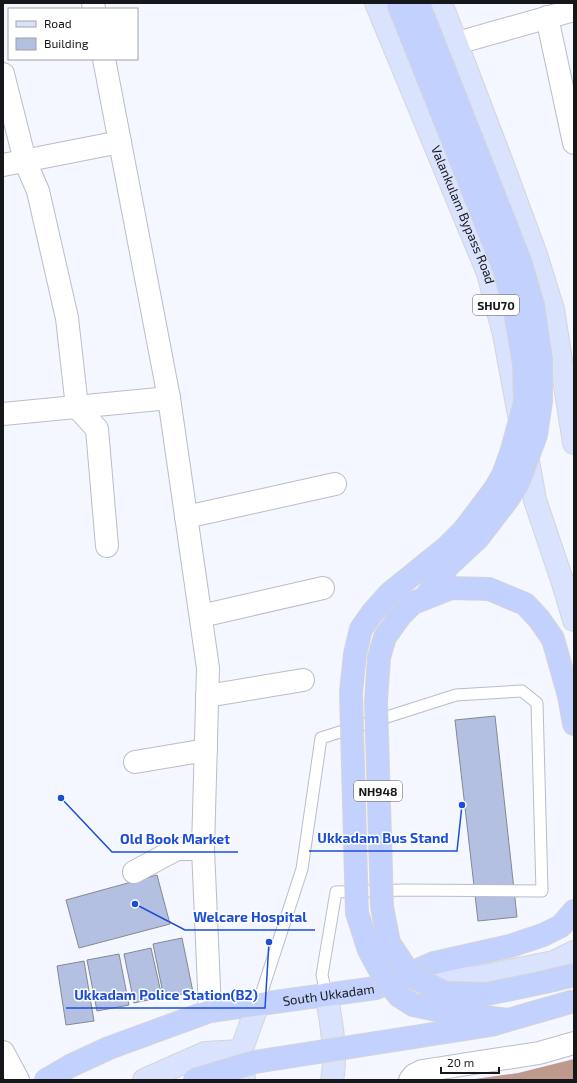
<svg xmlns="http://www.w3.org/2000/svg" width="577" height="1083" font-family="'Exo 2',sans-serif">
	<rect width="100%" height="100%" fill="#f4f7ff"/>
	<path fill="#c0998d" d="M574,1059v21h-106l50,-7z"/>
	<g fill="#b4c0e1" stroke="#848891">
		<path d="M495,716l22,201 -39,4 -23,-201z"/>
		<path d="M157,875l13,49 -91,24 -13,-48z"/>
		<path d="M182,938l11,54 -29,6 -11,-54z"/>
		<path d="M151,948l11,49 -28,6 -10,-49z"/>
		<path d="M119,954l10,51 -32,6 -10,-51z"/>
		<path d="M84,961l10,60 -28,4 -9,-59z"/>
	</g>
	<g fill="none" stroke-linecap="round" stroke-linejoin="round">
		<g stroke="#b9bdc7" stroke-width="13">
			<path id="lane" d="M258,1004l44,-135 19,-131 135,-43 66,-4 15,12 5,188 -138,-1 -68,2 -14,83 4,19"/>
		</g>
		<g stroke="#b9bdc7" stroke-width="24">
			<g id="street">
				<path d="M547,17l27,126"/>
				<path d="M457,43l117,-33"/>
				<path d="M3,74l22,87 13,30 29,127 10,89 20,22 10,117"/>
				<path d="M3,165l117,-23"/>
				<path d="M3,414l166,-16"/>
				<path d="M186,517l149,-33"/>
				<path d="M201,616l122,-28"/>
				<path d="M207,696l96,-16"/>
				<path d="M135,762l71,-12"/>
				<path d="M134,872l43,-23h26"/>
				<path d="M3,1052l15,28"/>
			</g>
		</g>
		<g stroke="#b9bdc7" stroke-width="24">
			<g id="secondary">
				<path d="M93,3l1,6"/>
				<path d="M104,59l65,339 39,270 -5,181 7,162"/>
				<path d="M410,1080l4,-5 8,-4 117,-18 35,-10"/>
			</g>
		</g>
		<g stroke="#d5d5d6" stroke-width="24">
			<g id="primary">
				<path id="s1" d="M376,3l112,270 16,61 15,81"/>
				<path d="M441,3l63,165 32,87 17,54 21,134"/>
				<path d="M526,450l9,50 28,83 11,37"/>
				<path d="M415,984l64,-7 75,-15 20,-10"/>
				<path d="M326,994c5,24 11,63 6,86"/>
				<path d="M144,1080l61,-27 36,-2"/>
				<path d="M244,1080l-3,-29 17,-47"/>
			</g>
		</g>
		<g stroke="#d5d5d6" stroke-width="24">
			<g id="highway">
				<path d="M553,639l16,57 5,28"/>
				<path id="s2" d="M46,1080l24,-14 39,-18 101,-37 166,-23 58,-25 76,-17 33,-11 18,-9 13,-15"/>
			</g>
		</g>
		<use href="#lane" stroke="#fff" stroke-width="11"/>
		<use href="#street" stroke="#fff" stroke-width="22"/>
		<use href="#secondary" stroke="#fff" stroke-width="22"/>
		<use href="#primary" stroke="#dae3fe" stroke-width="22"/>
		<use href="#highway" stroke="#c2d1fe" stroke-width="22"/>
		<g stroke="#d5d5d6" stroke-width="24" stroke-linecap="butt">
			<g id="highway-bridge">
				<path d="M398,3l107,268 10,40 9,53 1,38 -13,48 -9,25 -8,14 -31,41 -17,17 -57,46 -17,19 -12,17 -6,25 -4,38 6,221 12,37 14,26 16,20 14,9 38,8 57,7"/>
				<path d="M418,3l102,258 13,44 8,55v41l-5,34 -18,48 -10,16 -30,39 -30,28 -23,32"/>
				<path d="M553,639l-14,-20 -14,-15 -36,-15 -38,-1 -38,15 -13,13 -15,21 -6,20 -3,44 6,206 7,36 22,33 34,17 42,1 58,-12 29,-7"/>
				<path d="M194,1080l61,-18 236,-37 83,-24"/>
			</g>
		</g>
		<use href="#highway-bridge" stroke="#c2d1fe" stroke-width="22"/>
	</g>
	<g text-anchor="middle" dominant-baseline="central" stroke-width="3" stroke-linejoin="round" paint-order="stroke">
		<g fill="#fff" stroke="#5c5d5f" stroke-width="1">
			<rect x="473" y="295" width="46" height="20" rx="3"/>
			<rect x="354" y="781" width="48" height="20" rx="3"/>
		</g>
		<g font-size="12" font-weight="bold" fill="#16171a">
			<text x="496" y="305">SHU70</text>
			<text x="378" y="791">NH948</text>
		</g>
		<g font-size="13" fill="#16171a" stroke="#fff">
			<text stroke="none"><textPath href="#s1" startOffset="229">Valankulam Bypass Road</textPath></text>
			<text stroke="none"><textPath href="#s2" startOffset="298">South Ukkadam</textPath></text>
		</g>
	</g>
	<path fill="none" stroke="#1d4ed8" stroke-width="1.5" d="M462 805L457 851H309M61 798L112 852H238M135 904L185 930H315M269 942L265 1008H66"/>
	<g fill="#1d4ed8" stroke="#fff" stroke-width="1.5">
		<circle cx="462" cy="805" r="4"/>
		<circle cx="61" cy="798" r="4"/>
		<circle cx="135" cy="904" r="4"/>
		<circle cx="269" cy="942" r="4"/>
	</g>
	<g font-size="14" text-anchor="middle" font-weight="bold" fill="#1d4ed8" stroke="#fff" stroke-width="3" stroke-linejoin="round" paint-order="stroke">
		<text x="383" y="843">Ukkadam Bus Stand</text>
		<text x="175" y="844">Old Book Market</text>
		<text x="250" y="922">Welcare Hospital</text>
		<text x="166" y="1000">Ukkadam Police Station(B2)</text>
	</g>
	<rect width="577" height="1083" fill="none" stroke="#16171a" stroke-width="8"/>
	<rect x="8" y="8" width="130" height="52" fill="#ffffff" stroke="#a2a2a3"/>
	<rect x="16" y="21" width="20" height="6" fill="#dae3fe" stroke="#a2a2a3"/>
	<text x="44" y="28" font-size="12" fill="#16171a">Road</text>
	<rect x="16" y="38" width="20" height="12" fill="#b4c0e1" stroke="#a2a2a3"/>
	<text x="44" y="48" font-size="12" fill="#16171a">Building</text>
	<path d="M441 1067v6h58v-6" fill="none" stroke="#16171a" stroke-width="2"/>
	<text x="447" y="1067" font-size="12" fill="#16171a" stroke="#ffffff" stroke-width="3" paint-order="stroke">20 m</text>
</svg>
